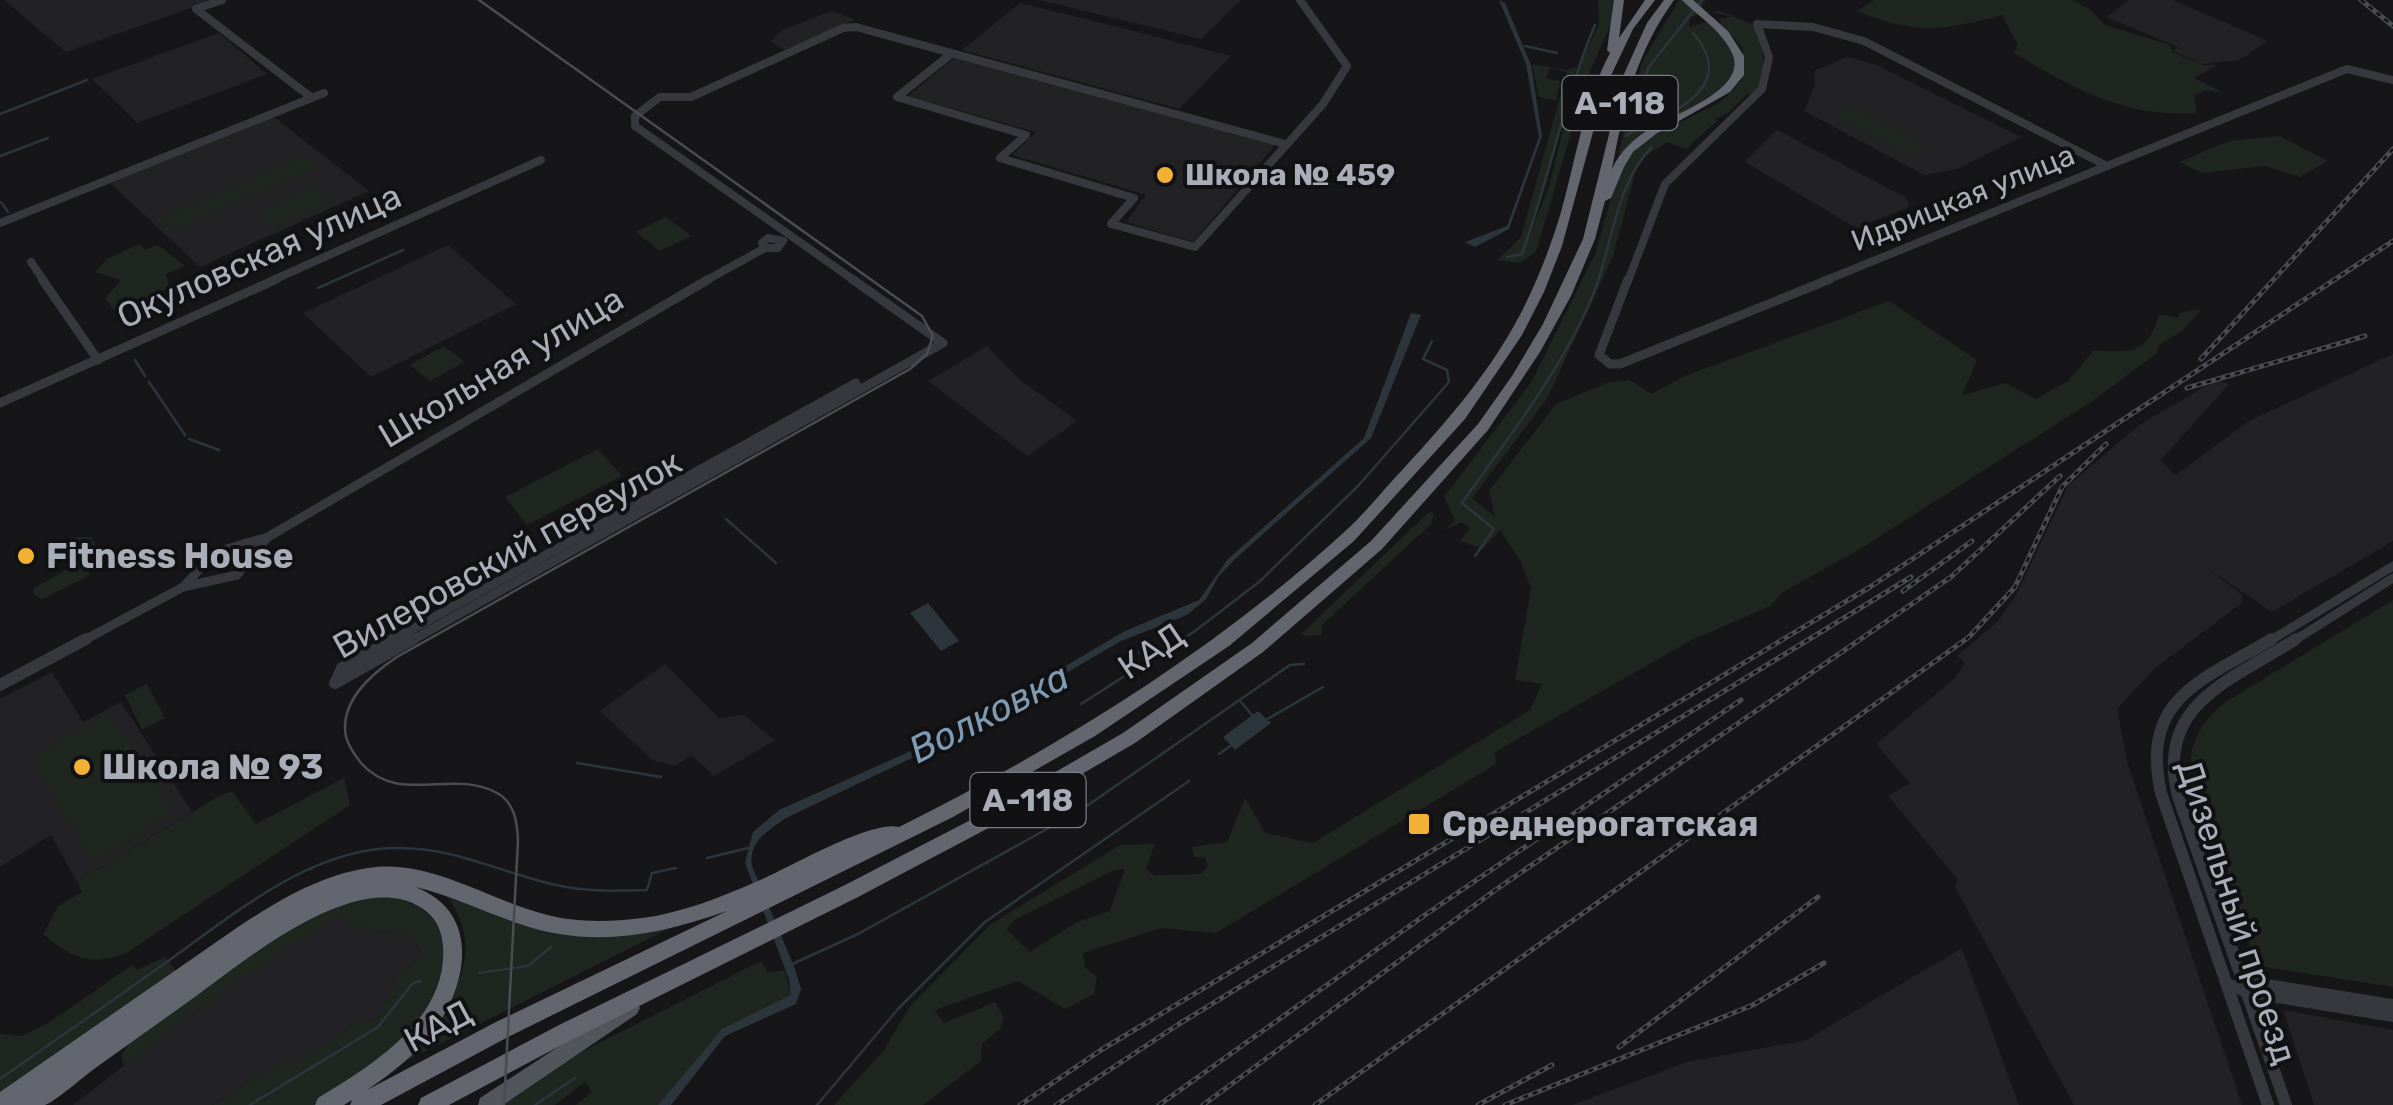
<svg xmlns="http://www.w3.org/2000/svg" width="2393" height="1105" font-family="Rubik,sans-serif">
	<rect width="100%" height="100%" fill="#161618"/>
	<g fill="#222225">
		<path d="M4,0h210l-148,52z"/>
		<path d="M1039,0h202l-40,39z"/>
		<path d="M2129,0h44l95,41 -29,19 -37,4 -29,-13 5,-4 -72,-30z"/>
		<path d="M1020,3l102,25 109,28 -52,53 -217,-59z"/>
		<path d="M832,11l23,9 -71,30 -13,-9 11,-11z"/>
		<path d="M219,33l48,41 -130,49 -45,-44z"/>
		<path d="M955,57l320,88 -82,97 -67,-20 20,-27 -134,-40 24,-23 -128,-36z"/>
		<path d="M1847,57l27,7 147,73 -64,32 -33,6 -120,-64 11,-26 -1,-14z"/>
		<path d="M274,117l95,74 -169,76 -90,-84z"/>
		<path d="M1777,130l130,68 2,9 -53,21 -111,-66z"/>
		<path d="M448,245l68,59 -145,73 -68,-64z"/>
		<path d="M987,346l32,33 58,42 -50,35 -99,-75z"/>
		<path d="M2393,354v187l-121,71 -66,-45 35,27 2,8 -88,66 -38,41 10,52 115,344h-168l-119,-218 3,-7 -70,-84 22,-13 -34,-39 79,-66 10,-15 -8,-7 40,-34 19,-27 52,-109 71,-61 77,-45 13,4 -69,77 16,14 73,-54z"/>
		<path d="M665,664l54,54 25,-3 31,25 -61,36 -23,-21 -16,11 -23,-6 -52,-49z"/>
		<path d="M52,672l31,50 38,-20 71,110 -115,70 -26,-47 -51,32v-168z"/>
		<path d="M342,912l5,12 68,14 7,19 -23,17 -21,45 -19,3 -65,43 -4,-7 -77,47h-140l131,-101z"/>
		<path d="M1962,948l57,157h-447l115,-43 119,-22z"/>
		<path d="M2283,1010l110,20v75h-79z"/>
	</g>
	<g fill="#1e261f" fill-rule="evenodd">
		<path d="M1598,0h16v17l-27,61 -51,174 -16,11 -23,-3 24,-23 46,-165 -17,-4 -4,10 14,3 -4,20 -17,-4 -7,-33 35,6 10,-3 -31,118 -24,69 27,-68 30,-119 20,-43z"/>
		<path d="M1679,0h27l-7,12 21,-1 34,14c10,28 15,44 0,71l-7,-2 -19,19 -13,6 2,2 -31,28 -19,-7 -29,20 -25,94 -66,143 -75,99 23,19 -6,-26 67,-87 53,-22 21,-2 21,14 34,-18 204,-75 88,59 -15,35 44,-12 29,16 32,-17 26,-31c39,0 54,5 66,-37l20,4v-5l23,-4 -19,21 -24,15 -2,8 -63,47 -234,149 -77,43 -13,14 -80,35 -195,111 1,12 -280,169 -55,-5 -78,25 2,14 12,10 -3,17 -29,15 -47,-28 -83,29 9,13 51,-21 9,15 -4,12 -18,15 -1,17 -58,44h-89l50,-55 26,-44 81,-82 129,-79 35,-1 -9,25 8,6 46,-1 8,-7 -3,-9 -11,-1 -2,-10 35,-5 18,-44 20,35 48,10 217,-133 12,-26 -27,-4 16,-91 -9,-25 -22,-34 -17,19 -23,-8 10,-13 -8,-6 -17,8 10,-10 -11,-23 88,-116 63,-127 22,-77 11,-20 24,-20 70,-36 19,-20 2,-32 -25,-30 14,-2 -21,-5 -21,5 -1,10 21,-6 18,17 9,28 -10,21 -109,68 24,-93zM1125,869l-15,42 -35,12 -45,29 -23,-22 7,-10 100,-50z"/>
		<path d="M1874,0h198l19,10 14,15 65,20 2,7 31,13h15l-24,13 30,15 -19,-3 -11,6 3,17c-69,6 -126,-25 -183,-60l4,-8 -16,-30c-60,16 -87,20 -146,-4z"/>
		<path d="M1852,106l76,39 -20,11 -75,-40z"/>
		<path d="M2279,136l49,25 -28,16 -35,-11 -63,7 -23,-11 50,-21z"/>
		<path d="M306,155l15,11 -148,64 -14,-12z"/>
		<path d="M314,186l19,16 -62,27 -18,-16z"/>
		<path d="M666,217l25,19 -31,15 -24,-19z"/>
		<path d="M139,244l6,6 13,-5 27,21 -19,8 3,14 -53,24 -11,-13 16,-19 -26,-8 12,-13z"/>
		<path d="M444,346l20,16 -34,19 -20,-16z"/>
		<path d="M598,449l24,27 -95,49 -22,-28z"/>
		<path d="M1429,512l5,1 -3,11 -109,101 -1,10 -16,1 -3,-3z"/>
		<path d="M72,537h19l13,22 -16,11 2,5 -48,24 -9,-5 1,-6 37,-21 -11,-23z"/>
		<path d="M2393,600v387l-135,-21 -60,-156c-14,-45 -11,-76 26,-107z"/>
		<path d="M147,684l18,34 -23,12 -17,-35z"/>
		<path d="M107,713l67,99 -80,50 -64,-104z"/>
		<path d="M344,778l6,27 -224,148c-35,14 -56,4 -83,-19l15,-28 24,-14 -5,-10 144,-87 11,-4 24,33z"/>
		<path d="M445,893l79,29 150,4 -274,138c42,-52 95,-104 45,-171z"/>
		<path d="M379,896c94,8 75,98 23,147 -14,14 -34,25 -50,37 -11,7 -26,23 -38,25 -32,0 -70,0 -101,0l78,-48 4,7 64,-42 19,-3 21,-45 23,-17 -7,-19 -68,-14 -5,-11 -138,91 -80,62 -3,-10 8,-13 132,-98 72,-39z"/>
		<path d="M165,957l12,15 -177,123v-61l22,2 28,-14 82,-57 5,5z"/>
		<path d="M761,961l7,12 17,-3 6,26 -69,33 -64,76h-82l16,-13 -7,-10 -30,23h-57l85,-54z"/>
	</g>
	<g fill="#2c353c">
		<path d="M1499,0l6,3 26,62 11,71 -33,93 -34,18 -10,-5 42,-16 32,-89 -13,-73z"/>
		<path d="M1411,313l10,2 -50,123 -136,121 -16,17 -13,23 -19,16 -66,26 -163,95 -172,82c-17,12 -38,23 -34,48l43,103 6,20 -5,15 -71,32 -54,69h-13l64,-76 69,-34 -2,-16 -44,-116 8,-31 26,-22 172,-77 174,-102 74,-31 29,-41 136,-121z"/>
		<path d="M928,603l31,38 -18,10 -31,-38z"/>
		<path d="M1258,711l13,12 -36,27 -12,-13z"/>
	</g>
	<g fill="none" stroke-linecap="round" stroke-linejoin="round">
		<g stroke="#2c353c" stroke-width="2.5">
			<path d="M1525,46l32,7"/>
			<path d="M0,114l87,-34"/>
			<path d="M1630,132l18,-64 54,-68"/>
			<path d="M1625,136c43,-22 117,-47 68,-103"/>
			<path d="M0,156l48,-18"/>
			<path d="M1,202l7,10"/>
			<path d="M1507,257l15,-3c27,-75 42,-155 73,-229"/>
			<path d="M318,288l85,-38"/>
			<path d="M135,360l10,16"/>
			<path d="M149,382l36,53"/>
			<path d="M189,439l30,11"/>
			<path d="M726,519l50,44"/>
			<path d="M1475,556l19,-27 -32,-26c44,-63 93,-124 125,-194 25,-52 26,-124 65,-162"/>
			<path d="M1139,652l9,9"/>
			<path d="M1241,702l11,13"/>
			<path d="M1081,704l114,-73 64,-49 99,-96 91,-104 -2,-12 -24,-11 9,-18"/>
			<path d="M1264,721l59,-34"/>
			<path d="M1219,754l14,-10"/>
			<path d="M577,763l84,14"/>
			<path d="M707,858l41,-10"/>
			<path d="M790,965l68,-31 223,-124 209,-145 14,-1"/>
			<path d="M479,973l49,-7 23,-19"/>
			<path d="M0,1079c54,-38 108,-75 161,-113 69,-48 146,-117 234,-118 61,-1 106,25 161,37 31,7 60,6 91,5l5,-17 24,-5"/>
			<path d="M250,1105l128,-78 35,-44 8,-2"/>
			<path d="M535,1105l40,-27"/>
			<path d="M817,1105l81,-96 87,-87 204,-141"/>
		</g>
		<g stroke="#37383d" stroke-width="8">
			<path d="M222,0l-26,9 116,89"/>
			<path d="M951,54l-54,43 129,38 -26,23 134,40 -23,26 84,23 128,-143 24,-38 -47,-66"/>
			<path d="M2107,166l240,-97 46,11"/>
			<path d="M0,223l324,-130"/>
			<path d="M768,238l15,3 -5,7h-13l-3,-5z"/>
			<path d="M31,262l13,19"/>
			<path d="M271,281l270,-121"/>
			<path d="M705,281l60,-33"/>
			<path d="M855,281l-220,-155v-10l25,-19h31l152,-69 13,-1 429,117"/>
			<path d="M1628,281l37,-97 97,-95 7,-32 -12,-33 56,3 51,14 243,125"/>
			<path d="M1824,281l283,-115"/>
		</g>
		<g stroke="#37383d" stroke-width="9">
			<path d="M42,279l56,81"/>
			<path d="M1628,279l-29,76 11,9h10l210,-85"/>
			<path d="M0,403l277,-124"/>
			<path d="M183,587l33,-35 52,-15 441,-258"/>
			<path d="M81,642l102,-55 54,-12 30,-37"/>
			<path d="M389,642l467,-259"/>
			<path d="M409,642l534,-299 -91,-64"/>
			<path d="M2268,642l125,-76"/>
			<path d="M2292,642l101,-64"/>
		</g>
		<g stroke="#37383d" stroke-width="12">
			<path d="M336,682l6,-14 52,-29"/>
			<path d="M335,683l78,-44"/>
			<path d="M0,685l86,-46"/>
			<path d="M2241,981l152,24"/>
			<path d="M2227,984l20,8 146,24"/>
			<path d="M2268,1105l-107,-312c-21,-96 41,-112 111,-154"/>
			<path d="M2286,1105l-108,-309c-23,-93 53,-115 118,-157"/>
		</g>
		<path fill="#53555c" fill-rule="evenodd" d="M631,999l6,3 3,6 -3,6 -134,91h-25l2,-7z"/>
		<g fill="#63666e" fill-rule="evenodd">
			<path d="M1614,0h10l-5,38 26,-38h10l-22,29 -28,59 -43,158 -18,46 -22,43 -57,84 -111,122 -125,105 -134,90 -142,81 -443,219 -129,69h-31l2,-5 -8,5h-29l3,-7c53,-32 130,-79 125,-151 -1,-19 -9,-33 -27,-42 -63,-33 -168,53 -217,89 -35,25 -70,50 -105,75 -11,8 -38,32 -49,36 -11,0 -33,0 -45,0v-13l238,-165c41,-27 87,-55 138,-60 59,-5 113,33 168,47 32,9 65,8 98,4 40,-5 79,-21 116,-37 31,-13 112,-61 141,-54 158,-79 311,-173 442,-292 23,-20 42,-45 63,-67 45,-49 87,-97 118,-157 16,-32 29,-65 39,-99 15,-53 23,-110 49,-159l-3,-3zM415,887c35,8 67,24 102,36 72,26 139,13 210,-12l-231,111 -129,68c24,-16 48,-35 65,-57 36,-47 50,-121 -17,-146z"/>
			<path d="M1664,0h10c-38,53 -50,105 -62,169 8,-18 21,-29 37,-40 24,-15 103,-40 82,-78 -11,-22 -32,-34 -49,-51h11l35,31 16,25v19l-14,17 -74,42 -23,18 -9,15 -13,31 -6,3 -10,38 -24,57 -31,56 -52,78 -106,119 -119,103 -128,91 -137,80 -140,74 -285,142 -124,66h-31l3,-7 138,-73 286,-140 141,-73 137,-79 129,-90 119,-102 107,-117 34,-48 31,-52 40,-85 41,-165 23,-51z"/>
		</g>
		<path stroke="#4a4c52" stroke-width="2.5" d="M479,0l443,316 11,20 -6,18 -17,15 -513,288c-24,16 -53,40 -52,72 0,12 8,24 16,34 38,43 91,5 136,30 18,10 20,29 21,47l-14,265"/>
		<g stroke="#4a4c52" stroke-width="5">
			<g id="rail">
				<path d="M2361,0l32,26"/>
				<path d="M2201,359l192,-210"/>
				<path d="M2187,388l178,-52"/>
				<path d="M1903,591l69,-50"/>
				<path d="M1619,1047l199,-150"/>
				<path d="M1020,1105l81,-55 769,-463 523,-346"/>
				<path d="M1056,1105l123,-81 732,-447"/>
				<path d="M1159,1105l266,-190 316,-215"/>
				<path d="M1203,1105l291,-214 457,-314 109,-101"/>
				<path d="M1315,1105l654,-468 46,-50 47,-100 44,-43"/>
				<path d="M1478,1105l74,-40"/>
				<path d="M1505,1105l248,-100 71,-42"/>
			</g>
		</g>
		<use href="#rail" stroke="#111113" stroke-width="2.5" stroke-dasharray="5" stroke-linecap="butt"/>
	</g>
	<g fill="#f2b134" stroke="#111113" stroke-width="4">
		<circle cx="1165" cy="175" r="10"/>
		<circle cx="26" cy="556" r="10"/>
		<circle cx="82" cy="767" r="10"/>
		<rect x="1407" y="812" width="24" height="24" rx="5"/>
	</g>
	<g text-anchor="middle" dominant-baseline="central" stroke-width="8" stroke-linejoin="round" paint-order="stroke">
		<g font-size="30" font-weight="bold" fill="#a8adb8" stroke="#111113" text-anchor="start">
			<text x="1185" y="175">Школа № 459</text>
		</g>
		<g font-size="30" fill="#a8adb8" stroke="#111113">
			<text transform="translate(1963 198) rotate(-22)">Идрицкая улица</text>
		</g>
		<g fill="#111113" stroke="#7b7e86" stroke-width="2.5">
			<rect x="1562.5" y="76" width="115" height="54" rx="8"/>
			<rect x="970.5" y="773" width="115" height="54" rx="8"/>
		</g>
		<g font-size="32" font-weight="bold" fill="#a8adb8">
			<text x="1620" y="103">А-118</text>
			<text x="1028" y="800">А-118</text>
		</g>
		<g font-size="35" fill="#a8adb8" stroke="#111113">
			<text transform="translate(259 256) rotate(-24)">Окуловская улица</text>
			<text transform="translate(501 367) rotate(-31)">Школьная улица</text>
			<text transform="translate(507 554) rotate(-29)">Вилеровский переулок</text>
			<text transform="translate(1151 651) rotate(-34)">КАД</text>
			<text transform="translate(2237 912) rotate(72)">Дизельный проезд</text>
			<text transform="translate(438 1026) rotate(-28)">КАД</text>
		</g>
		<g font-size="35" font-weight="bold" fill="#a8adb8" stroke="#111113" text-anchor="start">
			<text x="46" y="556">Fitness House</text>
			<text x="102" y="767">Школа № 93</text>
			<text x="1442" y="824">Среднерогатская</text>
		</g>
		<g font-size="38" font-style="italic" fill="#7f9bb3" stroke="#111113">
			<text transform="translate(989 713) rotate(-27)">Волковка</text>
		</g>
	</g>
</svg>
